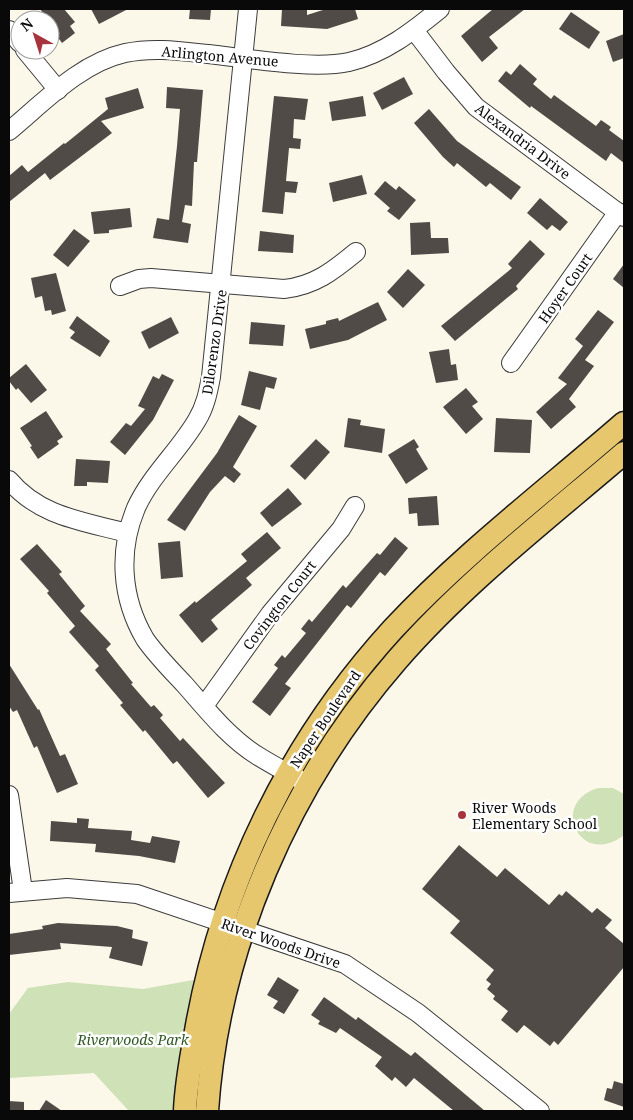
<svg xmlns="http://www.w3.org/2000/svg" width="633" height="1120" font-family="'Noto Serif',serif">
	<rect width="100%" height="100%" fill="#fcf8e9"/>
	<g fill="#cee1b7">
		<path d="M598,788h15l11,6v41c-43,34 -76,-32 -26,-47z"/>
		<path d="M199,979l-20,132h-50l-35,-38 -85,5v-64l19,-26 40,-6 75,7z"/>
	</g>
	<g fill="#504b47">
		<path d="M40,9h24l11,13 -5,4 5,7 -13,10 -8,-11 3,-2z"/>
		<path d="M91,9h37l-29,15z"/>
		<path d="M190,9h21l-1,11 -21,-1z"/>
		<path d="M282,9h25v6l19,-6h29l3,10 -31,10 -46,-3z"/>
		<path d="M493,9h32l-36,28 9,11 -16,14 -21,-26z"/>
		<path d="M571,12l29,20 -11,17 -30,-20z"/>
		<path d="M624,34v24l-11,4 -7,-21z"/>
		<path d="M520,64l17,15 -4,5 18,15 3,-4 42,31 5,-6 10,7 -2,3 15,11v22l-13,-10 -5,8 -75,-55 -1,2 -32,-27 8,-10 5,4z"/>
		<path d="M404,77l9,17 -31,16 -9,-17z"/>
		<path d="M167,87l36,3 -6,72h-3l-2,44 -7,-1 -3,17 9,2 -3,19 -35,-5 4,-20 12,2 8,-74 3,-37 -14,-1z"/>
		<path d="M138,88l6,20 -43,13 11,12 -62,47 -5,-7 -36,29v-26l13,-11 6,7 36,-29 1,1 43,-35 -3,-11z"/>
		<path d="M274,96l34,3 -3,21 -11,-1 -1,19 8,1 -1,10 -11,-1 -3,33 12,1 -2,11 -11,-1 -2,22 -21,-2z"/>
		<path d="M363,96l3,20 -34,5 -3,-19z"/>
		<path d="M429,109l28,32 64,46 -10,13 -21,-17 -4,4 -29,-24 -3,4 -11,-10 -29,-34z"/>
		<path d="M362,175l5,19 -34,8 -4,-19z"/>
		<path d="M385,181l11,9 3,-4 17,14 -17,20 -12,-9 3,-3 -16,-14z"/>
		<path d="M540,198l28,24 -8,9 -8,-6 -5,5 -20,-17z"/>
		<path d="M130,208l2,19 -23,3v3l-15,1 -3,-22z"/>
		<path d="M430,222l1,16h17l1,15 -38,2 -1,-32z"/>
		<path d="M74,229l16,12 -22,26 -15,-12z"/>
		<path d="M260,231l34,4 -1,18 -35,-2z"/>
		<path d="M530,240l15,14 -29,32 2,3 -63,52 -14,-15 71,-58 -4,-4z"/>
		<path d="M624,264v24l-11,-9z"/>
		<path d="M408,269l17,16 -22,23 -16,-16z"/>
		<path d="M56,273l10,38 -14,4 -1,-5 -6,1 -3,-15 -7,2 -4,-20z"/>
		<path d="M378,302l9,18 -39,20 -38,9 -5,-20 21,-5v-3l12,-3 1,3z"/>
		<path d="M598,310l16,12 -29,38 9,6 -25,33 7,8 -25,22 -15,-17 31,-28 -9,-6 25,-32 -8,-7z"/>
		<path d="M77,316l33,25 -10,16 -30,-19 5,-6 -6,-4z"/>
		<path d="M171,317l8,16 -30,16 -8,-17z"/>
		<path d="M251,322l34,3 -2,21 -34,-2z"/>
		<path d="M449,349l2,16 5,-1 2,16 -22,3 -7,-31z"/>
		<path d="M26,364l21,26 -16,13 -13,-15 -2,2 -7,-9v-3z"/>
		<path d="M249,371l28,7 -3,11 -8,-2 -6,23 -19,-5z"/>
		<path d="M162,374l12,6 -21,40 -28,35 -15,-13 16,-19 5,3 14,-17 -7,-3 15,-30 6,3z"/>
		<path d="M466,388l12,14 -6,4 11,13 -17,15 -23,-27z"/>
		<path d="M46,411l17,26 -6,4 2,3 -21,15 -8,-12 2,-1 -12,-18z"/>
		<path d="M239,415l18,11 -24,41 8,7 -7,9 -9,-7 -15,16 -25,39 -18,-11 50,-67z"/>
		<path d="M348,418l13,2 -1,5 25,4 -3,24 -38,-6z"/>
		<path d="M496,418l36,2 -2,33 -36,-1z"/>
		<path d="M316,439l14,13 -25,28 -15,-14z"/>
		<path d="M414,439l5,8 -3,2 12,20 -22,15 -18,-29z"/>
		<path d="M76,459l34,2 -2,22 -21,-1v4h-13z"/>
		<path d="M288,488l14,16 -30,23 -12,-14z"/>
		<path d="M437,496l2,29 -21,1 -1,-13 -8,1 -1,-16z"/>
		<path d="M267,532l14,16 -35,30 6,7 -41,35 7,9 -16,14 -23,-28 16,-14 1,2 51,-42 -6,-7z"/>
		<path d="M395,537l13,11 -23,28 -5,-4 -29,36 -4,-3 -62,79 6,4 -21,28 -18,-14 26,-34 -4,-3 8,-10 3,3 21,-25 -5,-4 8,-10 3,3 31,-37 3,3 31,-35 3,2z"/>
		<path d="M180,541l3,36 -22,2 -3,-36z"/>
		<path d="M37,544l25,28 -3,2 26,32 -5,5 31,33 -5,5 27,34 -2,1 20,23 3,-2 9,10 -3,3 20,23 3,-3 42,45 -17,15 -31,-37 -4,3 -28,-34 -2,2 -23,-27 3,-2 -28,-33 4,-4 -30,-34 6,-6 -28,-33 2,-2 -29,-32z"/>
		<path d="M9,664l29,46 1,-1 21,47 5,-2 13,30 -21,9 -20,-47 -3,2 -17,-38 -4,2 -4,-6z"/>
		<path d="M77,818l12,1 -1,9 44,3 -1,9 19,3 2,-7 28,5 -5,22 -36,-7 -44,-4 1,-8 -46,-3 1,-20 26,2z"/>
		<path d="M459,845l38,32 8,-9 44,37 10,-11 3,2 4,-5 26,22 5,-5 15,12 -7,8 19,16v23l-66,78 -4,-4 -4,5 -26,-21 -7,8 -16,-13 7,-9 -15,-12 2,-3 -8,-7 4,-5 -5,-4 8,-10 -44,-37 10,-12 -38,-32z"/>
		<path d="M58,923l59,3 16,4 -1,8 16,4 -6,24 -33,-8 3,-11 -52,-4 1,6 -52,6v-21l34,-5 -1,-3z"/>
		<path d="M278,977l21,13 -15,24 -11,-6 5,-7 -11,-6z"/>
		<path d="M324,997l32,23 2,-3 53,39 4,-4 70,59h-31l-40,-33 -8,9 -11,-10 -3,4 -17,-15 7,-9 -42,-29 -4,5 -18,-9 2,-3 -9,-6z"/>
		<path d="M614,1081l10,3v23l-20,-7 3,-12 5,1z"/>
		<path d="M46,1100l16,11h-23z"/>
		<path d="M9,1101l15,1v9h-15z"/>
	</g>
	<g fill="none" stroke-linecap="round" stroke-linejoin="round">
		<g stroke="#3c3c3c" stroke-width="20">
			<g id="minor">
				<path d="M248,9l-37,368c-3,16 -6,30 -14,43 -18,31 -46,55 -61,88 -18,43 -15,90 9,131 11,16 26,31 40,46 22,25 44,53 73,71 16,10 33,19 50,28"/>
				<path d="M9,30l11,13"/>
				<path d="M414,30l32,42 30,35 148,110"/>
				<path d="M25,50l33,40"/>
				<path d="M9,131c34,-28 71,-68 116,-78 28,-6 55,-2 83,1 38,4 104,16 141,8 35,-8 64,-31 91,-53"/>
				<path d="M120,286l19,-7 12,-1 133,11c30,-3 49,-18 72,-37"/>
				<path d="M511,363l107,-151"/>
				<path d="M9,480c31,37 74,41 118,53"/>
				<path d="M204,706l66,-92 71,-85 14,-23"/>
				<path d="M9,795l14,96"/>
				<path d="M9,893l58,-5 70,6 208,70 73,49 122,98"/>
			</g>
		</g>
		<g stroke="#1a1a1a" stroke-width="25">
			<g id="major">
				<path d="M185,1111c1,-27 6,-53 11,-80 26,-150 94,-289 197,-402 70,-75 154,-139 231,-206"/>
				<path d="M207,1111c11,-164 82,-327 190,-451 67,-77 150,-141 227,-207"/>
			</g>
		</g>
		<use href="#minor" stroke="#fff" stroke-width="18"/>
		<use href="#major" stroke="#e7c76e" stroke-width="22"/>
	</g>
	<circle fill="#a7343c" stroke="#fff" stroke-width="2" cx="462" cy="815" r="5"/>
	<g text-anchor="middle" dominant-baseline="central" stroke-width="5" stroke-linejoin="round" paint-order="stroke">
		<g font-size="14" fill="#090909" stroke="#fff">
			<text transform="translate(220 56) rotate(5)">Arlington Avenue</text>
			<text transform="translate(523 141) rotate(37)">Alexandria Drive</text>
			<text transform="translate(565 288) rotate(-55)">Hoyer Court</text>
			<text transform="translate(214 342) rotate(-82)">Dilorenzo Drive</text>
			<text transform="translate(279 605) rotate(-52)">Covington Court</text>
			<text transform="translate(325 719) rotate(-56)">Naper Boulevard</text>
			<text transform="translate(281 943) rotate(19)">River Woods Drive</text>
		</g>
		<g font-size="14" fill="#090909" stroke="#fff" text-anchor="start">
			<text x="472" y="807">River Woods<tspan x="472" dy="16">Elementary School</tspan></text>
		</g>
		<g font-size="14" font-style="italic" fill="#2f5823" stroke="#fff">
			<text x="133" y="1039">Riverwoods Park</text>
		</g>
	</g>
	<rect width="633" height="1120" fill="none" stroke="#090909" stroke-width="20"/>
	<g transform="translate(35 35) rotate(321)"><circle r="24" fill="#ffffff" stroke="#9d9d9d"/>
	<path d="M0-4L9 19L0 12L-9 19Z" fill="#a7343c"/>
	<text y="-8" font-size="14" font-weight="bold" text-anchor="middle" fill="#090909">N</text>
	</g>
</svg>
